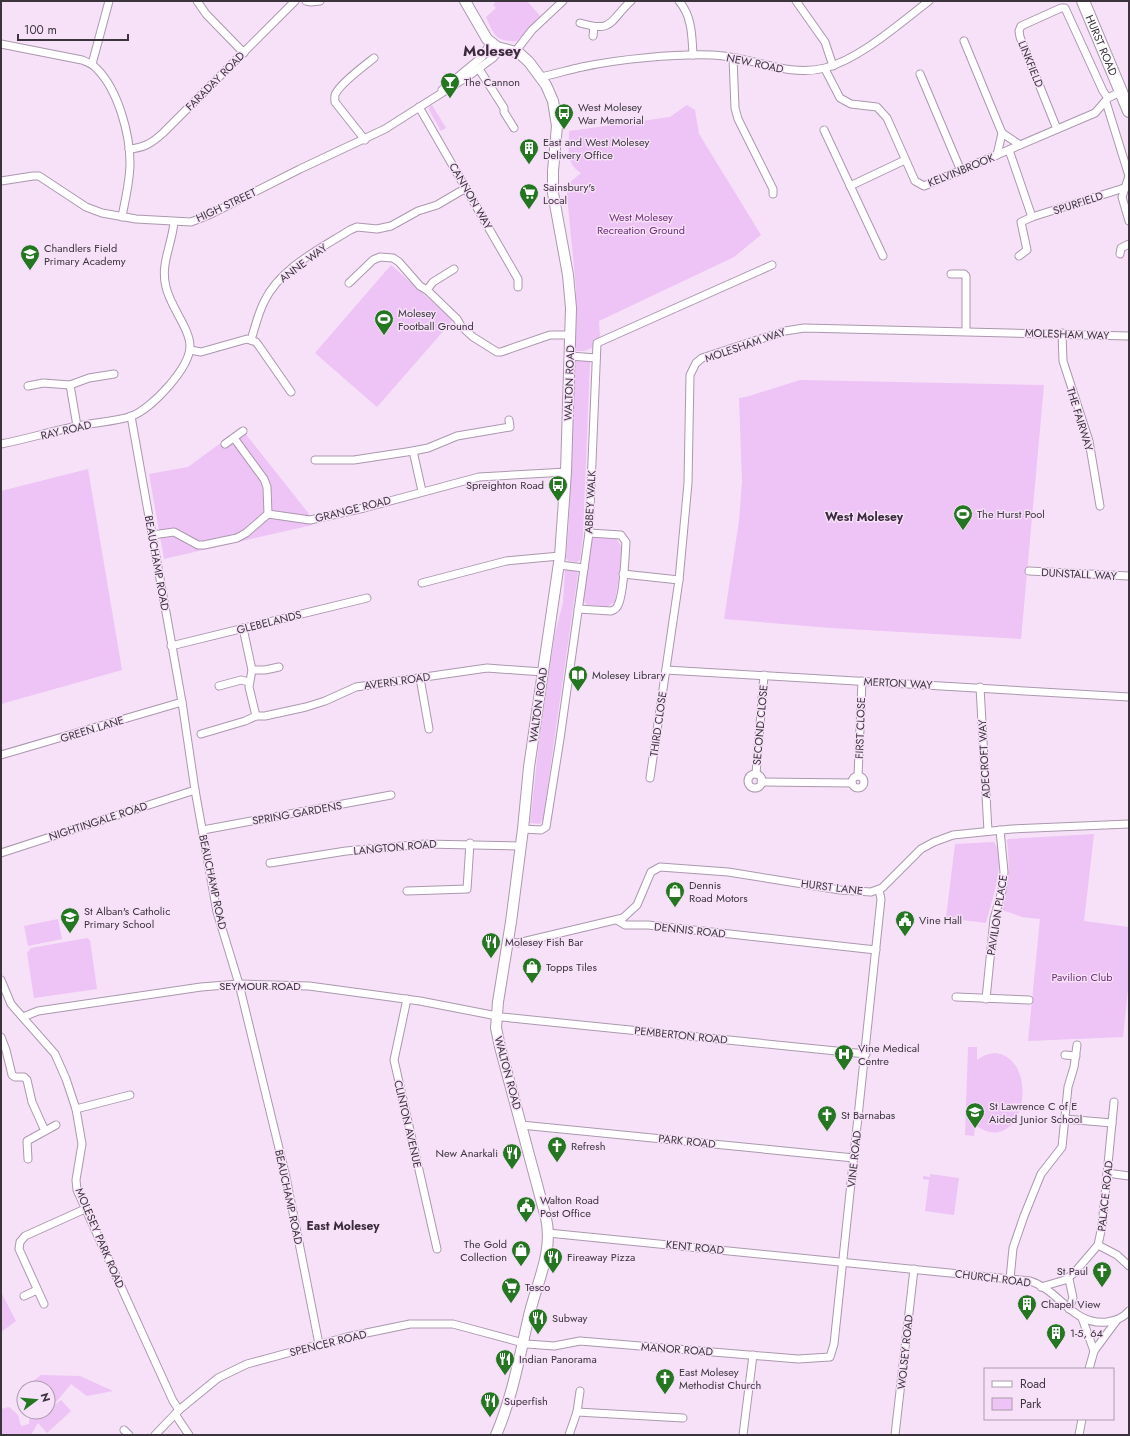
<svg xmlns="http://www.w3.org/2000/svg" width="1130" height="1436" font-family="Jost,sans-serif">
	<rect width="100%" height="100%" fill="#f6e1f8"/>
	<g fill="#eec3f5">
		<path d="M494,1h33l14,16 -24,24c-21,1 -23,-6 -31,-24l10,-9 -3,-3 2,-2z"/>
		<path d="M432,105l14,23 -5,3 -12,-21 1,-4z"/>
		<path d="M687,105l8,5 4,24 62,101 -27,22 -135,64 1,17 -7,3 -1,7 -8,3h-10l2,-63 -9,-93 1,-11 13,-11c-16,-10 -12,-25 -12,-42l101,-14z"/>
		<path d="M391,265l62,55 -76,87 -62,-54z"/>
		<path d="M576,360h11l3,2 -7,173 -3,25 -3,2 -9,-1 -2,-3 3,-36 5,-161z"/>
		<path d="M800,380l244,5 -23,254 -190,-11 -107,-9 15,-98 3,-40 -3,-83 7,-1z"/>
		<path d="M241,428l68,86 3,11 -148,34 -15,-85 39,-7z"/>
		<path d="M88,469l34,201 -121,34v-213z"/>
		<path d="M594,536l22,2 7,11 -8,53 -8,5 -20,-2 -4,-5 8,-61z"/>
		<path d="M567,569l9,1 2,3 -35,246 -3,5 -10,-1 9,-81 16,-109 8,-30 2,-33z"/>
		<path d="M1094,834l-10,87 45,6v52l-6,58 -95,4 12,-122 -18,-2 -20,-7c7,-24 8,-44 5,-69l1,-2z"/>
		<path d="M994,842c13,18 -3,61 -8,81l-40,-5 9,-74z"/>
		<path d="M58,919l4,20 -34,7 -4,-20z"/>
		<path d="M87,938l3,2 7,49 -63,9 -7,-45 4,-5z"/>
		<path d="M968,1047h9v13c8,-6 17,-9 26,-5 37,16 18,103 -28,70l-1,11 -9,-1z"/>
		<path d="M930,1174l29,4 -5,37 -29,-4 4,-31 -6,-1v-3l7,1z"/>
		<path d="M1,1292l15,29 -15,11z"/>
		<path d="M41,1375l39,1 33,15 -26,5 -16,-12 -19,23 9,-7 10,11 -24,22 -9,-10 -7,12h-30v-26l8,-2 9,8 3,11 8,-2 1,-12h18v-24h-24v15l-2,-2 1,-12z"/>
	</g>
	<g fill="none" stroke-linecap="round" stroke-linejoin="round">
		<g stroke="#ab98ae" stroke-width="9">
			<g id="minor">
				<path d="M197,1l9,13 38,39"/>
				<path d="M306,1l5,1 9,-1"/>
				<path d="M679,1c13,15 13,35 14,54"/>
				<path d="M796,1l29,41 8,24"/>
				<path d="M580,23c34,10 29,-2 51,-22"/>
				<path d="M593,36l1,-9"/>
				<path d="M964,41l38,92 18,12"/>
				<path d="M1,44l81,16c5,2 11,4 15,9 21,21 33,65 33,94 0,18 -5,37 -8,54"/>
				<path d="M515,52l17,-22 31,-29"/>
				<path d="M733,58l2,50 3,11 35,70v5"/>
				<path d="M92,64l17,-63"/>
				<path d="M479,69l25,39v4l10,16"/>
				<path d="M825,69l15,29 11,6 26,3 10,11 28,63 9,5 171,-73 13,-15 14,-7"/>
				<path d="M920,74l41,97"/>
				<path d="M541,77c14,-3 27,-7 41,-10 37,-8 92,-13 130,-12 39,1 75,23 113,13 35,-9 75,-45 104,-67"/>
				<path d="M442,90l40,-33 9,-15"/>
				<path d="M1106,102l23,74 -7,21 7,24"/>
				<path d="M419,107l99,172v8"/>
				<path d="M1057,129l-37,-92 -1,-6 2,-5 40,-18h4l38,83 5,7"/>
				<path d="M824,130l59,126"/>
				<path d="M365,140l-30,-38c0,-3 -1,-7 1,-9 5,-10 29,-28 38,-35"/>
				<path d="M129,149c15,-1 23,-6 34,-16l132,-132"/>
				<path d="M1009,150l23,67 92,-29"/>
				<path d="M997,155l5,-22"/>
				<path d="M1,181l32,-5h6l47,31 16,6 34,6 55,3 20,-8 89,-45 85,-40 85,-54 23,-17 8,-10"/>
				<path d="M850,186l55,-26"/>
				<path d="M1120,254l1,-6 8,-4"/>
				<path d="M1019,256l8,-6 -6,-28 11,-5"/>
				<path d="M951,274h13l2,2v55"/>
				<path d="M349,283l24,-23 7,-3 13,1 6,4 21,24 7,4 30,29 4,7 12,11 24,15h4l49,-17h20"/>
				<path d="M427,290l6,-8 21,-13"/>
				<path d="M1062,333l1,28 26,80 11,65"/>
				<path d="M251,340c4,-13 7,-26 13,-38 16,-34 56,-53 86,-72l7,-3 20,2 14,-3 27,-15 19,-6 29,-17"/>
				<path d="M190,350l11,2 46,-13 9,3 3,4 32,46"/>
				<path d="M570,356l26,2"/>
				<path d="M70,385l7,41"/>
				<path d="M28,386l15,-3 27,2 19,-7 25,-4"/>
				<path d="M131,416l51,286 13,88 22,122 22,72 47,193 33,167"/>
				<path d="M234,438l30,41 3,8 1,27"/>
				<path d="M1,444c26,-5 51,-13 77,-18 17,-4 37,-4 54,-10 20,-8 58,-48 58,-70 0,-17 -20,-40 -24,-59 -6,-23 6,-42 8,-65"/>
				<path d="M225,444l18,-13"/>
				<path d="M413,451l9,40"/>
				<path d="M315,460h39l59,-9 15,-3 29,-12 53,-9 -1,-7"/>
				<path d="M152,535l22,-3 24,13h6l33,-7 9,-5 22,-19 42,6 54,-12 115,-31 87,-5"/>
				<path d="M559,565l25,3"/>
				<path d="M1029,571l100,5"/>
				<path d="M623,574l56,6"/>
				<path d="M422,583l84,-22 54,-5"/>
				<path d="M578,609l33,2c3,-1 6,-2 7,-6 6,-11 7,-49 8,-63l-5,-7 -32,-2"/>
				<path d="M243,628l9,42 -3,17 7,29"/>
				<path d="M171,646l196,-48"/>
				<path d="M252,670h13l14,-3"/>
				<path d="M666,670l463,27"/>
				<path d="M420,678l9,51"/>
				<path d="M219,686l22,-6 8,2"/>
				<path d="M980,687l8,144"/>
				<path d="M201,734l44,-13 11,-5h9l41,-9 19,-6 31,-14 131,-19 56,4"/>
				<path d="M1,755l181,-53"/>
				<path d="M756,774l8,-99"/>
				<circle cx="755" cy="781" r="7"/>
				<circle cx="858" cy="782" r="6"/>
				<path d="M858,776l4,-95"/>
				<path d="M650,778l29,-198 9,-97 2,-108 6,-12 6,-5 83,-27 19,-3 325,8"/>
				<path d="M761,782l91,1"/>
				<path d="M523,829l18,1 5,-3 14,-88 29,-206 8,-190 175,-78"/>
				<path d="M203,830l188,-35"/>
				<path d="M1,853l194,-63"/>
				<path d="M270,863l76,-12 79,-7 96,2"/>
				<path d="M407,891l60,-2 3,-46"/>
				<path d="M617,920l8,5h23l228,25"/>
				<path d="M507,942l11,1 105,-25 14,-13 14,-33 9,-5 68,5 112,18 31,2 11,-4 39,-39 13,-7 19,-7 59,-6 117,-5"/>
				<path d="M1,980l10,24 44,50 11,25 10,30 6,35 -6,36 1,10 96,211 6,9"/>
				<path d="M956,997l73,3"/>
				<path d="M407,999l-13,61 43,189"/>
				<path d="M986,999l8,-80 8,-28 2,-19 -4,-42"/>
				<path d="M23,1017l15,-6 163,-24 38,-3 70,2 111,15 82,16 364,37"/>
				<path d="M1,1037l5,13 6,25 3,2h9l3,3 5,22 13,29"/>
				<path d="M1065,1055l11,1"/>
				<path d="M76,1109l54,-14"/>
				<path d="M1065,1119l47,4"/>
				<path d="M521,1125l333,33"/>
				<path d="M28,1159l-1,-18 29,-16"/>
				<path d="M1107,1173l22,3"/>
				<path d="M548,1233l482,48c30,9 42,45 77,41 10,-2 16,-4 22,-11"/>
				<path d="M1098,1245l19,10 12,11"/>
				<path d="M1010,1279l3,-31 11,-32 17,-42 21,-27 6,-60 6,-20 3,-22"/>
				<path d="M1069,1279l4,19 -4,11"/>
				<path d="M1041,1287l24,-7 9,-7 24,-28 4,-19 12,-124"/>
				<path d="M24,1296l13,-6"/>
				<path d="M44,1304l-25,-55 1,-7 5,-6 60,-27"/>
				<path d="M1082,1318l12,33"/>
				<path d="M1089,1369l5,-18 23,-31"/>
				<path d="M577,1412l106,6"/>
				<path d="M175,1414l14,21"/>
				<path d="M124,1430l5,5"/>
				<path d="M155,1435l24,-25 39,-32 29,-14 100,-27 63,-13h43l74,20 27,2 26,-5 218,18 32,-2 4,-13 47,-445 -2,-9"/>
				<path d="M569,1435l8,-23 3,-21"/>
				<path d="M743,1435l10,-80"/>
				<path d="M895,1435l19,-166"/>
				<path d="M1079,1435l3,-16"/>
			</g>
		</g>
		<g stroke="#ab98ae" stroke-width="12">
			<path id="secondary" d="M465,1l22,38 10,8 22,6 10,9 17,23 7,16 4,25 -4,45v22l15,82 3,33 -5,164 -6,84 -31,211 -6,62 -12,93 -13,80 -2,26 4,19 46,171c8,35 -11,68 -18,102 -9,39 -16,78 -32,115"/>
		</g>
		<g stroke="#ab98ae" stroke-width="14">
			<g id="primary">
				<path id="s1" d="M1083,1l46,110"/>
			</g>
		</g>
		<use href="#minor" stroke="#fff" stroke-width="7"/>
		<use href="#secondary" stroke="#fff" stroke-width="10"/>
		<use href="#primary" stroke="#fff" stroke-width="12"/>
	</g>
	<defs>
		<g id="bar-pin" transform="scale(1)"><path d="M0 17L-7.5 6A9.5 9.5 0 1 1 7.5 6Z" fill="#257620" stroke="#f6e1f8"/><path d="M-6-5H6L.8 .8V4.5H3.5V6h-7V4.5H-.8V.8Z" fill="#fff"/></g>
		<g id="bus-pin" transform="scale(1)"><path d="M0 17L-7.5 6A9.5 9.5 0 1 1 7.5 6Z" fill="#257620" stroke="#f6e1f8"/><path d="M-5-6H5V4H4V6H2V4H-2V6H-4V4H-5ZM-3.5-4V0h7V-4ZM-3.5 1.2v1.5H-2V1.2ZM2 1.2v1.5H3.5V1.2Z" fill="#fff"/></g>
		<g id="building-pin" transform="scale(1)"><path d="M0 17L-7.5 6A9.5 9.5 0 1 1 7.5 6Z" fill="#257620" stroke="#f6e1f8"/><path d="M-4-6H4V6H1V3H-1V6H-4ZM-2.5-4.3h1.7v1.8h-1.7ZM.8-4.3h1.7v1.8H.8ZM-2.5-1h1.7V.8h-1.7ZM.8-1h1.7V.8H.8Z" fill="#fff"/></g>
		<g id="supermarket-pin" transform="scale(1)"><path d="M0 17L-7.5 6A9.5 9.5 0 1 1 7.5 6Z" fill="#257620" stroke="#f6e1f8"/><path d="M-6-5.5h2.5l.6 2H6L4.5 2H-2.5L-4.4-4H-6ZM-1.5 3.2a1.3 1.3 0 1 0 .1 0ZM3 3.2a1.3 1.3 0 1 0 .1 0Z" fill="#fff"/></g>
		<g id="school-pin" transform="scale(1)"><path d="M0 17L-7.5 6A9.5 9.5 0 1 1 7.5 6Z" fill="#257620" stroke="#f6e1f8"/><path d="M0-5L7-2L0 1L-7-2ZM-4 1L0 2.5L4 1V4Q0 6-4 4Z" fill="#fff"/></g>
		<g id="stadium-pin" transform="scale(1)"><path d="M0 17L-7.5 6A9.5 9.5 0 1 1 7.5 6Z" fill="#257620" stroke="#f6e1f8"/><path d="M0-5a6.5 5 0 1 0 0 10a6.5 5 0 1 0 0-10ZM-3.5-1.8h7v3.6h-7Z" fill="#fff"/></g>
		<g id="library-pin" transform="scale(1)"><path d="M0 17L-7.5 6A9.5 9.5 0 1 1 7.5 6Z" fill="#257620" stroke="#f6e1f8"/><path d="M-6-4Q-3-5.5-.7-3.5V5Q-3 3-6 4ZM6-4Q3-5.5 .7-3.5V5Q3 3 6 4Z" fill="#fff"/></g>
		<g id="shop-pin" transform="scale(1)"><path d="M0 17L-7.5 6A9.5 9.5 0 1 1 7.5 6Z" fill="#257620" stroke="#f6e1f8"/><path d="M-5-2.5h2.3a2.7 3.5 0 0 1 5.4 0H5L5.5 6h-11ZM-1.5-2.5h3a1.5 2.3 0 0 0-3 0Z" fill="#fff"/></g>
		<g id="civic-pin" transform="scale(1)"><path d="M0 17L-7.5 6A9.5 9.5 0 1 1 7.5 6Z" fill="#257620" stroke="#f6e1f8"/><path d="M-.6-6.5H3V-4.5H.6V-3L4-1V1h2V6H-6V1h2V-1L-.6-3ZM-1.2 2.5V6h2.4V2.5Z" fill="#fff"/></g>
		<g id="restaurant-pin" transform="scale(1)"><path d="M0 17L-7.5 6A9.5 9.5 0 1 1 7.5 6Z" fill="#257620" stroke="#f6e1f8"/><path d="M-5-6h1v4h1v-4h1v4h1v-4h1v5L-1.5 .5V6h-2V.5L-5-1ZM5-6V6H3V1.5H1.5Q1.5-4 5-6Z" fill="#fff"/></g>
		<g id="hospital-pin" transform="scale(1)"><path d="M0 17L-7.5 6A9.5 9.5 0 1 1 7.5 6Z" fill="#257620" stroke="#f6e1f8"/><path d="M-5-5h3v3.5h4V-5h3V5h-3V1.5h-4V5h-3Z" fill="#fff"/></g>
		<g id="church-pin" transform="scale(1)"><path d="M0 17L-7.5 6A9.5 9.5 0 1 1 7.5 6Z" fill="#257620" stroke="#f6e1f8"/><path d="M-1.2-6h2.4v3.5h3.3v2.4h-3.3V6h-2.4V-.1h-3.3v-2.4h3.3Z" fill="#fff"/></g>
	</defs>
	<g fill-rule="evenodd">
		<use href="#bar-pin" x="450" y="82"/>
		<use href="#bus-pin" x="564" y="113"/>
		<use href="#building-pin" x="529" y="148"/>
		<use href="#supermarket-pin" x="529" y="193"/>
		<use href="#school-pin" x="30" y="254"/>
		<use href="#stadium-pin" x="384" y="319"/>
		<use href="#bus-pin" x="558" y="485"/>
		<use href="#stadium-pin" x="963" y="514"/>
		<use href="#library-pin" x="578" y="675"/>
		<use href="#shop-pin" x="675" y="891"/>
		<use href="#school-pin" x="70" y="917"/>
		<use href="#civic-pin" x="905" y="920"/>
		<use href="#restaurant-pin" x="491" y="942"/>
		<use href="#shop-pin" x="532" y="967"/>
		<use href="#hospital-pin" x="844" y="1054"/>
		<use href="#school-pin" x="975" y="1112"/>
		<use href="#church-pin" x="827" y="1115"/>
		<use href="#church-pin" x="557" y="1146"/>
		<use href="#restaurant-pin" x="512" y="1153"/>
		<use href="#civic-pin" x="526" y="1206"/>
		<use href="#shop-pin" x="521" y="1250"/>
		<use href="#restaurant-pin" x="553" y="1257"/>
		<use href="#church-pin" x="1102" y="1271"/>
		<use href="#supermarket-pin" x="511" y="1287"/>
		<use href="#building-pin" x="1027" y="1304"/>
		<use href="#restaurant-pin" x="538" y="1318"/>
		<use href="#building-pin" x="1056" y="1333"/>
		<use href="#restaurant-pin" x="505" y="1359"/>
		<use href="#church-pin" x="665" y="1378"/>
		<use href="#restaurant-pin" x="490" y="1401"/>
	</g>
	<g text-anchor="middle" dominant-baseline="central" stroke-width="3" stroke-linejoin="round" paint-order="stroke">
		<g font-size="11" fill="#3c343d" stroke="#f6e1f8">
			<text stroke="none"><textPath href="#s1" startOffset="48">HURST ROAD</textPath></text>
			<text transform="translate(755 63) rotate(12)">NEW ROAD</text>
			<text transform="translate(1031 64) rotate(68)">LINKFIELD</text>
			<text transform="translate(215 81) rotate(-45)">FARADAY ROAD</text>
			<text transform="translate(961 170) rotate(-22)">KELVINBROOK</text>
			<text transform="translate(471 196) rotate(60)">CANNON WAY</text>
			<text transform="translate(1078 203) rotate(-18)">SPURFIELD</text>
			<text transform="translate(226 205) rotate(-25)">HIGH STREET</text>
			<text transform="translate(303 263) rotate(-37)">ANNE WAY</text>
			<text transform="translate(1067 334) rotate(2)">MOLESHAM WAY</text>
			<text transform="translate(745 345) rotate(-19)">MOLESHAM WAY</text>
			<text transform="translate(569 383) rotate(-88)">WALTON ROAD</text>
			<text transform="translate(1080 419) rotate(73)">THE FAIRWAY</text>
			<text transform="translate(66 430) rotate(-13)">RAY ROAD</text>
			<text transform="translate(590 502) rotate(-87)">ABBEY WALK</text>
			<text transform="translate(353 509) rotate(-14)">GRANGE ROAD</text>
			<text transform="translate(157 563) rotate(80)">BEAUCHAMP ROAD</text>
			<text transform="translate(1079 574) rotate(3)">DUNSTALL WAY</text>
			<text transform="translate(269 622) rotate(-14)">GLEBELANDS</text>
			<text transform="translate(397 681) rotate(-8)">AVERN ROAD</text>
			<text transform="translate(898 683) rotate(3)">MERTON WAY</text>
			<text transform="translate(538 705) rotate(-82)">WALTON ROAD</text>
			<text transform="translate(658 724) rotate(-82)">THIRD CLOSE</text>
			<text transform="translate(760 725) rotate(-85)">SECOND CLOSE</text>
			<text transform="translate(860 728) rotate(-88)">FIRST CLOSE</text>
			<text transform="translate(92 729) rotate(-17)">GREEN LANE</text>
			<text transform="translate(984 759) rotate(-93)">ADECROFT WAY</text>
			<text transform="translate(297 813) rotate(-10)">SPRING GARDENS</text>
			<text transform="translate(98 821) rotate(-18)">NIGHTINGALE ROAD</text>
			<text transform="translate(395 847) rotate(-5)">LANGTON ROAD</text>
			<text transform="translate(213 882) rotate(78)">BEAUCHAMP ROAD</text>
			<text transform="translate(832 887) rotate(7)">HURST LANE</text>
			<text transform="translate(997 915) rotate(-81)">PAVILION PLACE</text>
			<text transform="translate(690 930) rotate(6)">DENNIS ROAD</text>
			<text x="260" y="986">SEYMOUR ROAD</text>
			<text transform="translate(681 1035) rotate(6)">PEMBERTON ROAD</text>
			<text transform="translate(508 1073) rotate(75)">WALTON ROAD</text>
			<text transform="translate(408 1124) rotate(77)">CLINTON AVENUE</text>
			<text transform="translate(687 1141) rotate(6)">PARK ROAD</text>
			<text transform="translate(854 1159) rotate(-84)">VINE ROAD</text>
			<text transform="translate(1105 1196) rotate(-84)">PALACE ROAD</text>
			<text transform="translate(289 1197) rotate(78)">BEAUCHAMP ROAD</text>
			<text transform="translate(100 1238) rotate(67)">MOLESEY PARK ROAD</text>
			<text transform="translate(695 1247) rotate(6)">KENT ROAD</text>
			<text transform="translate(993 1278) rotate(7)">CHURCH ROAD</text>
			<text transform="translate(328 1343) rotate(-14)">SPENCER ROAD</text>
			<text transform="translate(677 1349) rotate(4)">MANOR ROAD</text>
			<text transform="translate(905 1352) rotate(-84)">WOLSEY ROAD</text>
		</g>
		<g font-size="11" fill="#3c343d" stroke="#f6e1f8" text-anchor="start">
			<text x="464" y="82">The Cannon</text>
			<text x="578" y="107">West Molesey<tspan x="578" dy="13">War Memorial</tspan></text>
			<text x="543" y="142">East and West Molesey<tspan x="543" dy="13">Delivery Office</tspan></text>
			<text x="543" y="187">Sainsbury's<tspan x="543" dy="13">Local</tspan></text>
			<text x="44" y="248">Chandlers Field<tspan x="44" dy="13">Primary Academy</tspan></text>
			<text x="398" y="313">Molesey<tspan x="398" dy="13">Football Ground</tspan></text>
			<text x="544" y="485" text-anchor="end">Spreighton Road</text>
			<text x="977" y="514">The Hurst Pool</text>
			<text x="592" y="675">Molesey Library</text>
			<text x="689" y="885">Dennis<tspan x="689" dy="13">Road Motors</tspan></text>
			<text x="84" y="911">St Alban's Catholic<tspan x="84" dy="13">Primary School</tspan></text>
			<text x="919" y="920">Vine Hall</text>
			<text x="505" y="942">Molesey Fish Bar</text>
			<text x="546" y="967">Topps Tiles</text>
			<text x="858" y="1048">Vine Medical<tspan x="858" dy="13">Centre</tspan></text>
			<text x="989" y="1106">St Lawrence C of E<tspan x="989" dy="13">Aided Junior School</tspan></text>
			<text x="841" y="1115">St Barnabas</text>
			<text x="571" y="1146">Refresh</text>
			<text x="498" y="1153" text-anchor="end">New Anarkali</text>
			<text x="540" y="1200">Walton Road<tspan x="540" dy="13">Post Office</tspan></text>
			<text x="507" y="1244" text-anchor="end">The Gold<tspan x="507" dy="13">Collection</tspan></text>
			<text x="567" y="1257">Fireaway Pizza</text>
			<text x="1088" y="1271" text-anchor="end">St Paul</text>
			<text x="525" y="1287">Tesco</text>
			<text x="1041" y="1304">Chapel View</text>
			<text x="552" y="1318">Subway</text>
			<text x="1070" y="1333">1-5, 64</text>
			<text x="519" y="1359">Indian Panorama</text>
			<text x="679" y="1372">East Molesey<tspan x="679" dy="13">Methodist Church</tspan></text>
			<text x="504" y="1401">Superfish</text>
		</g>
		<g font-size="11" fill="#6d2f76" stroke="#f6e1f8">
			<text x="641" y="217">West Molesey<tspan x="641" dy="13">Recreation Ground</tspan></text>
			<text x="1082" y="977">Pavilion Club</text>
		</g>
		<g font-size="12" font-weight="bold" fill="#3a2a3c" stroke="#f6e1f8">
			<text x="864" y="517">West Molesey</text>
			<text x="343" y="1226">East Molesey</text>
		</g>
		<g font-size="15" font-weight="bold" fill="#3a2a3c" stroke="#f6e1f8">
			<text x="492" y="51">Molesey</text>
		</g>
	</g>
	<rect width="1130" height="1436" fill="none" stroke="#3c343d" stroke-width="4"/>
	<rect x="984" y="1368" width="130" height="52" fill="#f6e1f8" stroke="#ac9cad"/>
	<rect x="992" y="1381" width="20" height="6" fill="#ffffff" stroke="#ac9cad"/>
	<text x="1020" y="1388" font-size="12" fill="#3c343d">Road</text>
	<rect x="992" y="1398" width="20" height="12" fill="#eec3f5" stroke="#ac9cad"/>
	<text x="1020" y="1408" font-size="12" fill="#3c343d">Park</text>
	<g transform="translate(36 1400) rotate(74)"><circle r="19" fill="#f6e1f8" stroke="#ac9cad"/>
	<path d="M0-3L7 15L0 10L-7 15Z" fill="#257620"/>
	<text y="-6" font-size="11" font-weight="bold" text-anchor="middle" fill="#3c343d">N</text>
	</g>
	<path d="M18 34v6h110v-6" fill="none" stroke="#3c343d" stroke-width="2"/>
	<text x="24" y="34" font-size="12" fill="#3c343d" stroke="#f6e1f8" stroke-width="3" paint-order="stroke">100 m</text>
</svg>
